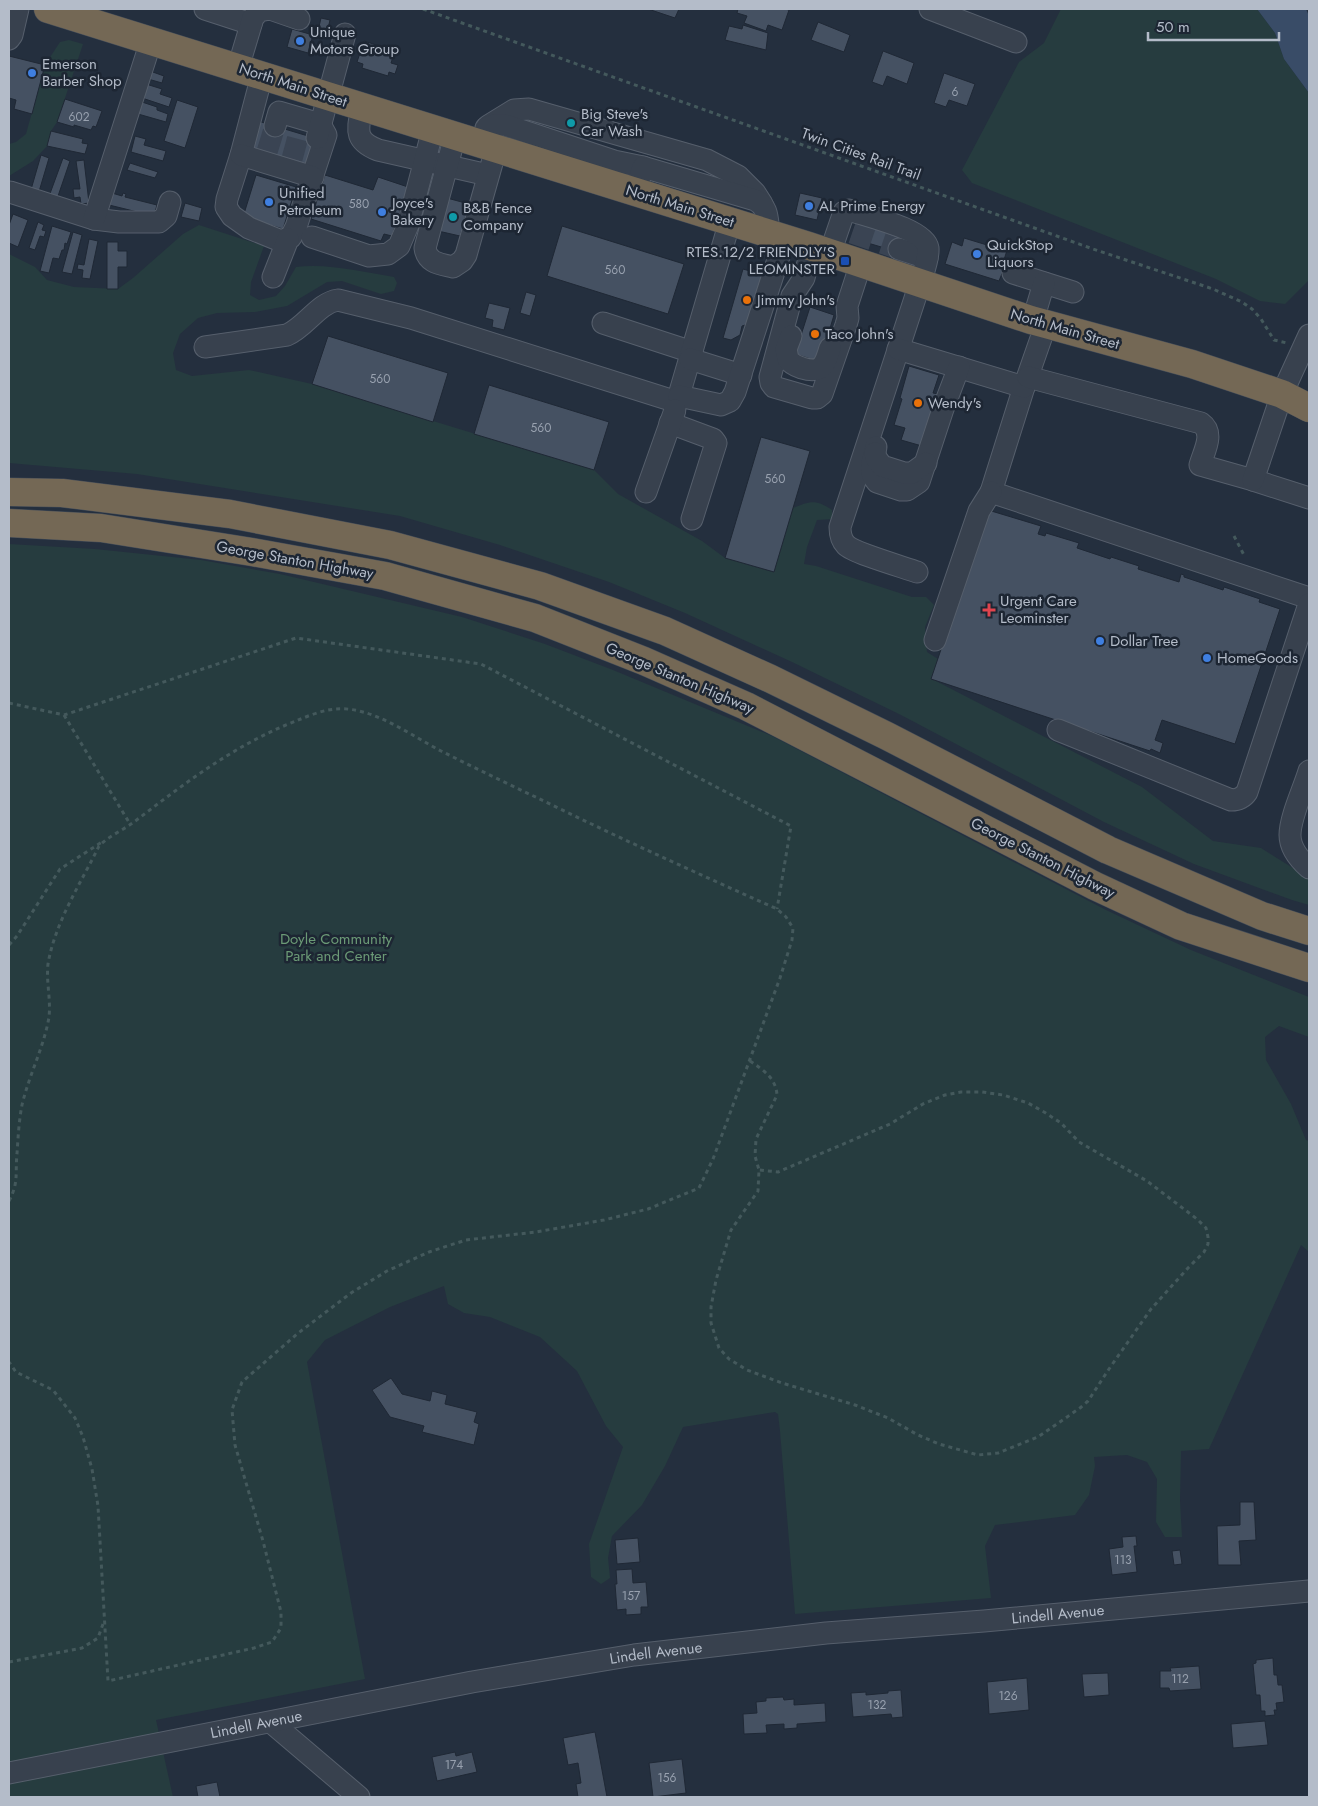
<svg xmlns="http://www.w3.org/2000/svg" width="1318" height="1806" font-family="Jost,sans-serif">
	<rect width="100%" height="100%" fill="#242f3e"/>
	<g fill="#263c3f">
		<path d="M1061,9h196l18,24 9,26 25,34v187l-24,24 -25,-3 -44,-22 -244,-96 -10,-13 57,-108 25,-19z"/>
		<path d="M69,40l14,4 -26,78 -6,9 -4,15 -14,15 -24,15v-32l7,-2 10,-8 19,-69 15,-23z"/>
		<path d="M199,225l65,21 -13,36 -1,13 9,5 17,-4 9,-10 11,-19c32,-4 67,5 98,10l3,6 -3,8 -13,3 -39,-13 -15,1 -40,24 -32,6 -38,1 -19,5 -18,16 -7,19 3,17 16,6 57,-6 63,14 282,86 24,24 84,47 23,17 48,14 20,-64c17,-7 23,-9 39,2v9l-15,1 -10,27 -3,17 12,2 96,31h14l8,8 -9,22 2,25 11,7 -6,20 210,108 71,54 48,7 48,30v27l-17,-5 -98,-36 -90,-42 -203,-107 -109,-53 -107,-49 -76,-31 -109,-37 -100,-29 -263,-42 -128,-11v-209l26,13 12,13 27,7 44,2 15,-11 50,-44z"/>
		<path d="M9,544l86,5 106,11 79,14 182,43 83,27 68,26 159,66 334,174 85,40 118,47v40l-30,-11 -14,11 1,23 25,44 15,36 3,1v111l-8,-7 -92,204 -28,2 -1,50 2,36h-17l-9,-15 1,-43 -10,-17 -20,-7 -33,2 1,9 -6,29 -14,20 -80,10 -10,21 6,52 -196,16 -15,-183 -2,-17 -3,-2 -92,15 -18,39 -23,39 -30,31 -4,22 2,20 -9,6 -10,-7 -2,-33 34,-97 -17,-21 -29,-55 -37,-34 -50,-20 -26,-4 -16,-9 -4,-18 -54,21 -65,33 -18,22 58,317 -209,41 17,77h-164z"/>
	</g>
	<path fill="#394c67" d="M1257,9h49l3,7v77l-25,-34 -9,-26z"/>
	<g fill="#455162" stroke="#1f2835">
		<path d="M648,9h31l-4,9z"/>
		<path d="M738,9h47l4,1 -7,20 -14,-5 -2,6 -22,-8 3,-7 -10,-3z"/>
		<path d="M321,18l9,2 -3,13 -9,-2z"/>
		<path d="M818,22l32,13 -6,17 -33,-12z"/>
		<path d="M743,25l25,8 -2,17 -41,-10 4,-14 13,3z"/>
		<path d="M292,29l21,6 -5,18 -21,-6z"/>
		<path d="M364,41l31,10 -4,12 7,2 -3,9 -6,-2 -1,4 -26,-8 1,-4 -6,-2z"/>
		<path d="M883,51l31,12 -7,21 -20,-8 -4,10 -11,-4z"/>
		<path d="M9,56l36,9 -13,49 -18,-5 2,-9 -7,-2z"/>
		<path d="M150,71l14,5 -2,7 -14,-4z"/>
		<path d="M944,73l31,11 -8,22 -18,-6 -3,7 -12,-4z"/>
		<path d="M146,84l16,5 -2,5 12,4 -3,9 -27,-9z"/>
		<path d="M65,99l37,12 -6,16 -3,-1 -2,4 -17,-5v2l-17,-5z"/>
		<path d="M177,100l21,7 -13,41 -21,-7z"/>
		<path d="M142,102l15,5v3l11,4 -2,8 -28,-8z"/>
		<path d="M258,121l60,18 -8,26 -60,-18z"/>
		<path d="M51,131l32,8 -1,4 6,1 -3,10 -38,-8z"/>
		<path d="M135,136l11,3 -2,6 22,6 -3,10 -32,-9z"/>
		<path d="M41,155l8,3 -11,37 -8,-2z"/>
		<path d="M63,158l7,3 -14,41 -8,-3z"/>
		<path d="M84,160l5,43 -8,1 -1,-7 -6,1 -1,-9h7l-4,-28z"/>
		<path d="M130,163l28,9 -3,6 -28,-8z"/>
		<path d="M256,175l40,12 -13,42 -40,-12z"/>
		<path d="M325,175l48,15 5,-13 30,10 -16,49 -8,-2 -3,7 -70,-22z"/>
		<path d="M112,193l10,3 1,-3 3,1 -1,3 32,8 -3,11 -45,-11z"/>
		<path d="M800,193l22,5 -5,22 -22,-5z"/>
		<path d="M447,198l22,6 -9,32 -22,-5z"/>
		<path d="M185,203l17,5 -3,13 -18,-4z"/>
		<path d="M13,214l15,6 -10,27 -9,-4v-18z"/>
		<path d="M858,216l47,15 -7,21 -47,-14z"/>
		<path d="M38,222l6,3 -2,5 4,1 -2,6 -4,-1 -5,14 -6,-2z"/>
		<path d="M52,226l19,6 -4,12 -2,-1 -1,7h-2l-3,9 -6,-1 -4,15 -9,-2z"/>
		<path d="M562,226l122,38 -16,50 -121,-38z"/>
		<path d="M73,232l9,3 -10,39 -10,-2z"/>
		<path d="M964,238l23,7 1,-4 20,6 -4,13 3,1 -8,20 -54,-17 7,-22 10,4z"/>
		<path d="M89,239l9,2 -8,38 -8,-1 1,-8 -6,-1 1,-5 6,1z"/>
		<path d="M107,242h11v9h9v16h-9v22h-11z"/>
		<path d="M751,268l10,3 -2,4 7,2 -14,46 -10,3 -2,9 -9,5 -8,-2 20,-69 7,2z"/>
		<path d="M526,292l10,3 -6,21 -10,-3z"/>
		<path d="M489,303l21,5 -6,22 -12,-3 1,-7 -8,-2z"/>
		<path d="M810,307l24,8 -14,47 -25,-8z"/>
		<path d="M328,336l120,37 -15,49 -121,-38z"/>
		<path d="M909,366l30,9 -6,18 5,1 -16,52 -21,-6 4,-12 -11,-3 8,-26 -2,-1z"/>
		<path d="M489,385l120,37 -15,48 -120,-36z"/>
		<path d="M761,437l49,14 -36,121 -49,-14z"/>
		<path d="M988,510l53,16 -3,8 7,2 1,-3 33,10 -2,5 33,11 1,-2 28,9 -1,3 41,13 2,-8 3,1v2l39,13 1,-3 36,12 -1,3 21,7 -45,135 -73,-24 -7,20 8,3 -3,10 -9,-4 -1,2 -219,-72z"/>
		<path d="M391,1378l11,16 28,7 2,-10 15,4 -2,9 32,8 -3,10 5,2 -5,21 -52,-13 2,-6 -34,-9 -18,-27z"/>
		<path d="M1240,1502h14l2,38 -17,1 2,24h-23l-1,-39 23,-1z"/>
		<path d="M1136,1536l1,10h-3l3,26 -25,3 -3,-26 14,-2 -1,-10z"/>
		<path d="M638,1538l2,24 -23,2 -2,-24z"/>
		<path d="M1180,1550l2,14 -8,1 -2,-14z"/>
		<path d="M632,1569l1,14 13,-1 2,25h-7v7l-15,1v-6l-9,1 -2,-26h2l-1,-14z"/>
		<path d="M1273,1658l1,17h3l1,10h4l2,17 -8,1 1,7h-3l1,5 -10,1v-5h-4l-1,-16h-4l-3,-31 3,-1v-3z"/>
		<path d="M1199,1666l2,23 -31,2 -1,-3h-9v-17h11l-1,-3z"/>
		<path d="M1108,1673l1,22 -25,2 -2,-23z"/>
		<path d="M1027,1678l2,32 -40,4 -2,-32z"/>
		<path d="M901,1690l2,27 -11,1 -1,-4 -38,3 -2,-24 15,-1v3l22,-2v-2z"/>
		<path d="M783,1697l1,3 10,-1v6l31,-2 1,19 -29,2v4l-13,1v-5l-18,1 1,8 -23,1 -1,-20 14,-1 -1,-11 10,-1v-3z"/>
		<path d="M1265,1721l3,24 -35,3 -2,-24z"/>
		<path d="M595,1732l12,65h-29l-2,-13 5,-1 -3,-20 -10,2 -5,-27z"/>
		<path d="M455,1752l1,4 16,-4 5,20 -40,9 -5,-24z"/>
		<path d="M682,1759l4,34 -33,4 -4,-34z"/>
		<path d="M217,1782l3,15h-22l-2,-11z"/>
	</g>
	<g fill="none" stroke-linecap="round" stroke-linejoin="round">
		<g stroke="#3a4453" stroke-width="21" stroke-dasharray="21 11" stroke-linecap="butt">
			<path d="M267,152l8,-26"/>
			<path d="M292,159l7,-26"/>
			<path d="M852,233l47,16"/>
		</g>
		<g stroke="#565f6c" stroke-width="23">
			<g id="minor">
				<path d="M205,9l46,15"/>
				<path d="M930,9l86,33"/>
				<path d="M9,39l3,-4 6,-26"/>
				<path d="M238,68l15,-50 6,-7 11,-2 29,10"/>
				<path d="M262,75l-21,80 -14,44 -1,8 6,9 17,12 32,13 10,-4 5,-10 30,-92 -6,-11 -41,-12 -4,14"/>
				<path d="M362,107c-4,22 -9,33 16,43l110,25"/>
				<path d="M488,126l26,-16 15,-1 178,51 31,16 17,17 7,11"/>
				<path d="M486,128l8,-3h11l109,36 29,6"/>
				<path d="M455,136l-30,112c2,15 15,16 28,19l9,-6 4,-6 30,-106"/>
				<path d="M317,138l28,-104"/>
				<path d="M241,155l72,22"/>
				<path d="M639,180l4,-13 112,33c14,7 12,19 14,33"/>
				<path d="M10,192l84,27 25,3h40l7,-6 4,-14"/>
				<path d="M94,219l57,-178"/>
				<path d="M312,237l57,19 19,-2 11,-8 9,-21 25,-96"/>
				<path d="M812,247l-8,31 -12,18 -22,81 1,6 3,4 38,11h5l5,-4 24,-69 2,-7 -1,-12 14,-43"/>
				<path d="M899,249l28,9"/>
				<path d="M830,253l14,-41 5,-2c17,6 76,19 79,38 1,11 -5,25 -8,35l-80,244c0,7 1,13 6,18 8,8 57,22 71,27"/>
				<path d="M1013,273l60,19"/>
				<path d="M273,277l15,-38"/>
				<path d="M1033,320l11,-37"/>
				<path d="M603,323l89,29"/>
				<path d="M1046,324l-22,63 -33,105 318,106"/>
				<path d="M791,336l-5,13 2,10c3,5 8,7 14,9 20,6 23,-3 28,-20"/>
				<path d="M205,347l82,-12c19,-8 31,-32 51,-35l73,18 266,84 53,-181"/>
				<path d="M898,349l126,38"/>
				<path d="M690,359l51,16"/>
				<path d="M1028,377l173,46c14,10 3,28 -1,42l53,15 56,18"/>
				<path d="M679,396l42,9 9,-4 5,-9 50,-154"/>
				<path d="M670,423l43,16 3,4 -24,76"/>
				<path d="M876,447c-3,13 -9,24 1,35l24,8h6l12,-8 24,-73 16,-42"/>
				<path d="M875,453l1,5 6,8 22,7h8l14,-10"/>
				<path d="M1253,480l29,-86 27,-59"/>
				<path d="M646,492l29,-82"/>
				<path d="M935,640l44,-129 12,-19"/>
				<path d="M1058,730l173,70c7,0 12,-2 16,-8l62,-188"/>
				<path d="M1309,771c-5,17 -19,46 -19,64 0,13 10,25 19,33"/>
				<path d="M272,1723l87,74"/>
				<path id="s1" d="M9,1773l463,-91 162,-27 192,-22 158,-12 325,-30"/>
			</g>
		</g>
		<g stroke="#434c59" stroke-width="29">
			<g id="highway">
				<path d="M48,9l761,237 222,74 161,44 90,30 27,14"/>
				<path d="M9,492l53,1 168,21 160,31 150,41 125,45 106,48 116,57 221,114 154,66 47,15"/>
				<path d="M9,523l92,5 151,24 133,24 150,42 109,43 102,45 349,180 86,40 128,42"/>
			</g>
		</g>
		<g stroke="#44595c" stroke-width="3" stroke-dasharray="4 4" stroke-linecap="butt">
			<path d="M423,9l670,240 120,40 29,13 10,7 9,10 13,21 13,3"/>
			<path d="M1234,536l11,21"/>
			<path d="M9,703l55,12 232,-77 185,26 310,162 -14,83"/>
			<path d="M64,715l66,109"/>
			<path d="M9,945l8,-9 43,-67 42,-27"/>
			<path d="M750,1061c13,9 26,17 27,34l-21,44 -1,17 4,14 -1,21 -27,39 -15,50 -5,27v16l8,25 10,11 18,11 35,13 73,22 33,13 30,17 21,9 39,11 20,-2 40,-16 42,-29 8,-7 21,-32 42,-60 37,-41 16,-16 4,-8v-7l-2,-9 -9,-9 -50,-38 -68,-39 -18,-19 -17,-11 -16,-9 -25,-8 -21,-3h-21l-16,3 -22,9 -33,20 -112,48 -19,-2"/>
			<path d="M9,1201c10,-19 6,-27 8,-47 1,-16 2,-34 5,-49 7,-30 22,-58 27,-88 2,-18 -3,-35 -1,-53 7,-42 33,-81 51,-118 10,-10 24,-16 35,-24 51,-39 102,-78 162,-101 12,-5 26,-11 40,-12 36,-3 74,26 105,42 34,17 69,34 103,50 77,38 155,73 233,108l9,8 7,11 -1,12 -12,38 -67,181 -14,29 -51,21 -44,11 -68,12 -70,8 -37,12 -42,19 -36,22 -54,41 -55,48 -10,28 3,35 28,96 18,71v16l-9,14 -18,6 -146,33 -10,-175 -6,-37 -9,-32 -8,-19 -22,-28 -37,-18 -7,-10"/>
			<path d="M9,1662l73,-14 16,-10 5,-14"/>
		</g>
		<use href="#minor" stroke="#38414e" stroke-width="21"/>
		<use href="#highway" stroke="#746855" stroke-width="28"/>
	</g>
	<g fill="#3f7fe0" stroke="#1d2633" stroke-width="2">
		<circle cx="300" cy="41" r="5"/>
		<circle cx="32" cy="73" r="5"/>
		<circle cx="269" cy="202" r="5"/>
		<circle cx="809" cy="206" r="5"/>
		<circle cx="382" cy="212" r="5"/>
		<circle cx="977" cy="254" r="5"/>
		<circle cx="1100" cy="641" r="5"/>
		<circle cx="1207" cy="658" r="5"/>
	</g>
	<g fill="#0f9aa8" stroke="#1d2633" stroke-width="2">
		<circle cx="571" cy="123" r="5"/>
		<circle cx="453" cy="217" r="5"/>
	</g>
	<rect fill="#1a4fb4" stroke="#1d2633" stroke-width="2" x="840" y="256" width="10" height="10" rx="2.5"/>
	<g fill="#e8710a" stroke="#1d2633" stroke-width="2">
		<circle cx="747" cy="300" r="5"/>
		<circle cx="815" cy="334" r="5"/>
		<circle cx="918" cy="403" r="5"/>
	</g>
	<path fill="#e0444e" stroke="#1d2633" stroke-width="2" d="M986.5 602.5h5v5h5v5h-5v5h-5v-5h-5v-5h5z"/>
	<g text-anchor="middle" dominant-baseline="central" stroke-width="5" stroke-linejoin="round" paint-order="stroke">
		<g font-size="12" fill="#98a1af">
			<text x="955" y="92">6</text>
			<text x="79" y="117">602</text>
			<text x="359" y="204">580</text>
			<text x="615" y="270">560</text>
			<text x="380" y="379">560</text>
			<text x="541" y="428">560</text>
			<text x="775" y="479">560</text>
			<text x="1123" y="1560">113</text>
			<text x="631" y="1596">157</text>
			<text x="1180" y="1679">112</text>
			<text x="1008" y="1696">126</text>
			<text x="877" y="1705">132</text>
			<text x="454" y="1765">174</text>
			<text x="667" y="1778">156</text>
		</g>
		<g font-size="15" fill="#b4bcc9" stroke="#1d2633" text-anchor="start">
			<text x="310" y="32">Unique<tspan x="310" dy="17">Motors Group</tspan></text>
			<text x="42" y="64">Emerson<tspan x="42" dy="17">Barber Shop</tspan></text>
			<text x="581" y="114">Big Steve's<tspan x="581" dy="17">Car Wash</tspan></text>
			<text x="279" y="193">Unified<tspan x="279" dy="17">Petroleum</tspan></text>
			<text x="392" y="203">Joyce's<tspan x="392" dy="17">Bakery</tspan></text>
			<text x="819" y="206">AL Prime Energy</text>
			<text x="463" y="208">B&amp;B Fence<tspan x="463" dy="17">Company</tspan></text>
			<text x="987" y="245">QuickStop<tspan x="987" dy="17">Liquors</tspan></text>
			<text x="835" y="252" text-anchor="end">RTES.12/2 FRIENDLY'S<tspan x="835" dy="17">LEOMINSTER</tspan></text>
			<text x="757" y="300">Jimmy John's</text>
			<text x="825" y="334">Taco John's</text>
			<text x="928" y="403">Wendy's</text>
			<text x="1000" y="601">Urgent Care<tspan x="1000" dy="17">Leominster</tspan></text>
			<text x="1110" y="641">Dollar Tree</text>
			<text x="1217" y="658">HomeGoods</text>
		</g>
		<g font-size="15" fill="#b4bcc9" stroke="#1d2633">
			<text transform="translate(293 85) rotate(18)">North Main Street</text>
			<text transform="translate(861 154) rotate(20)">Twin Cities Rail Trail</text>
			<text transform="translate(680 206) rotate(17)">North Main Street</text>
			<text transform="translate(1065 329) rotate(16)">North Main Street</text>
			<text transform="translate(295 560) rotate(10)">George Stanton Highway</text>
			<text transform="translate(680 678) rotate(23)">George Stanton Highway</text>
			<text transform="translate(1043 858) rotate(27)">George Stanton Highway</text>
			<text stroke="none"><textPath href="#s1" startOffset="1062">Lindell Avenue</textPath></text>
			<text stroke="none"><textPath href="#s1" startOffset="658">Lindell Avenue</textPath></text>
			<text stroke="none"><textPath href="#s1" startOffset="252">Lindell Avenue</textPath></text>
		</g>
		<g font-size="15" fill="#6b9a76" stroke="#1d2633">
			<text x="336" y="939">Doyle Community<tspan x="336" dy="17">Park and Center</tspan></text>
		</g>
	</g>
	<rect width="1318" height="1806" fill="none" stroke="#b4bcc9" stroke-width="20"/>
	<path d="M1148 32v8h131v-8" fill="none" stroke="#b4bcc9" stroke-width="2.5"/>
	<text x="1156" y="32" font-size="15" fill="#b4bcc9" stroke="#1d2633" stroke-width="4" paint-order="stroke">50 m</text>
</svg>
